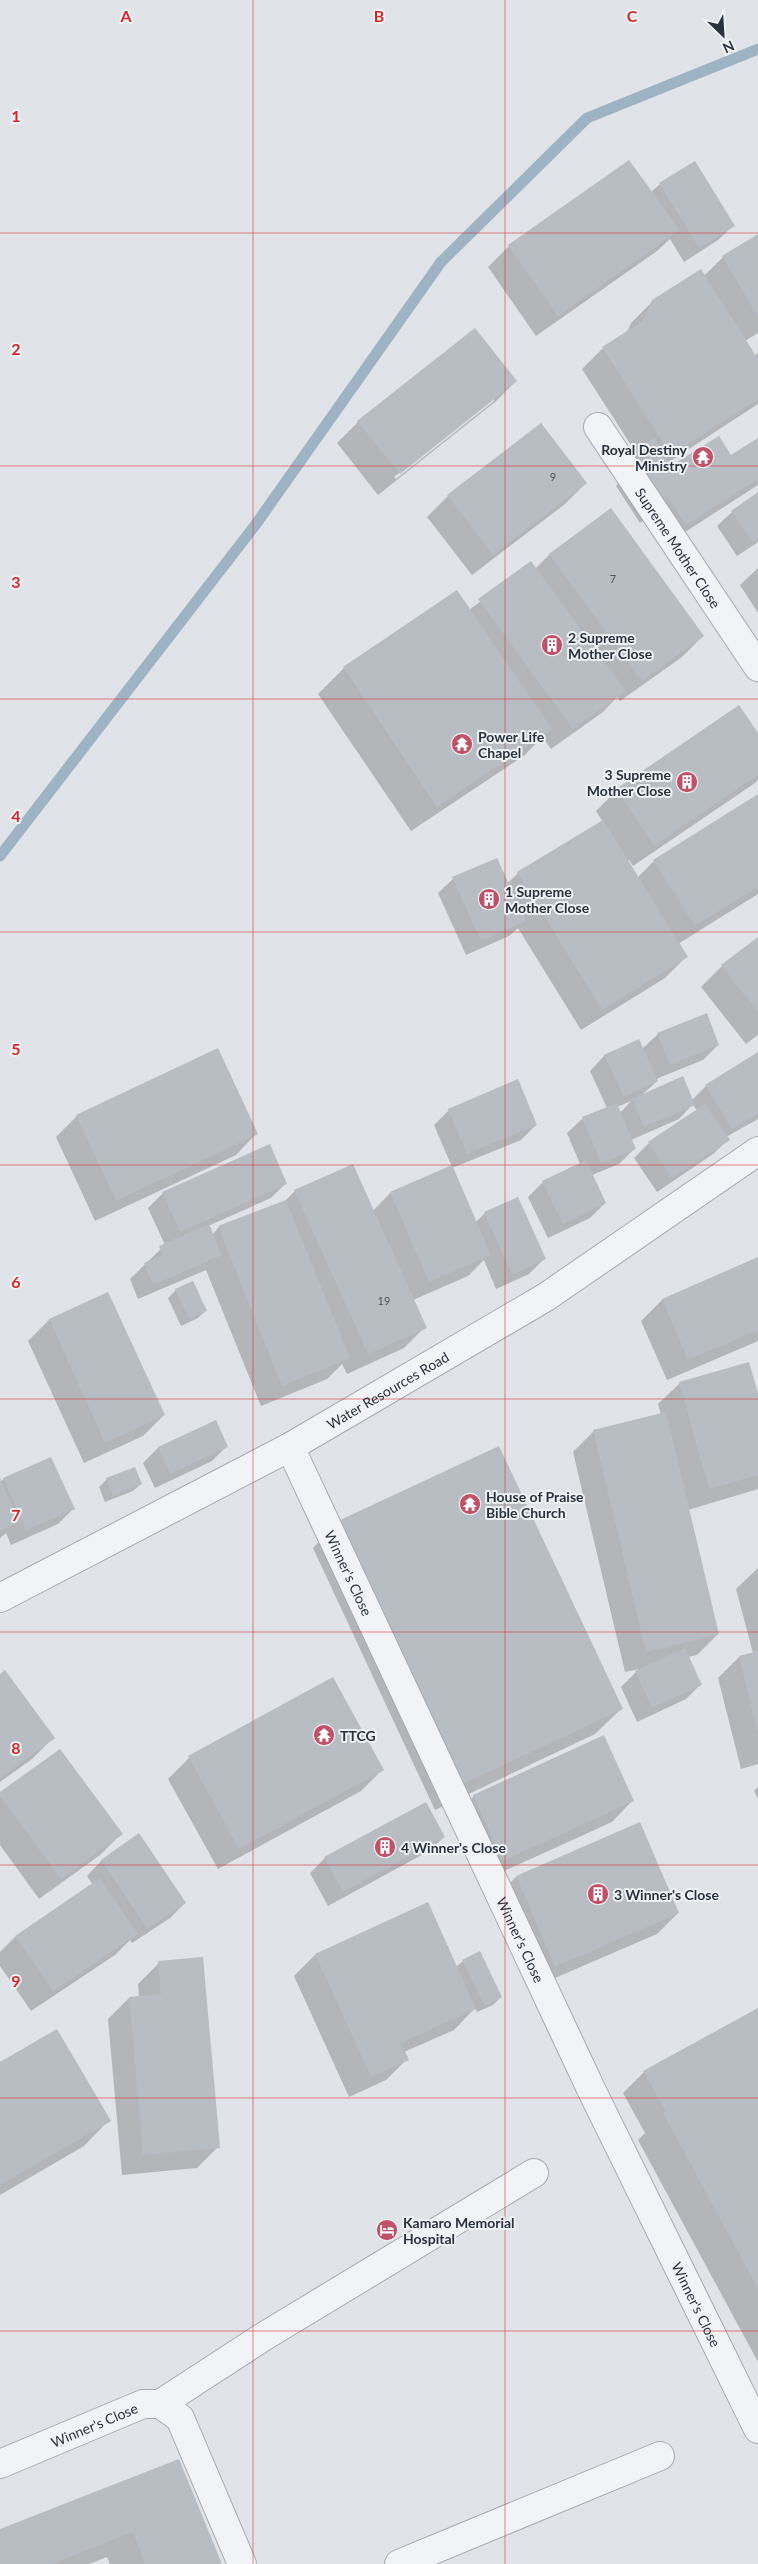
<svg xmlns="http://www.w3.org/2000/svg" width="758" height="2564" font-family="Lato,sans-serif">
	<rect width="100%" height="100%" fill="#e0e3e7"/>
	<g fill="#0003" fill-rule="evenodd">
		<path d="M629,162l22,30 9,-8 73,42 -15,14 -34,22 -14,-23 -13,12 -121,85 -48,-69 21,-21z"/>
		<path d="M758,236v97l-13,8 10,15 3,-4v52l-89,58 3,5 59,-10 27,-17v45l-93,60 -18,-27 -7,5 -24,-37 10,-11 -5,-7 15,-15 -54,-84 21,-21 24,-16 4,-9 22,-22 51,-25 19,-19z"/>
		<path d="M475,329l41,52 -21,21 -117,93 -41,-52 21,-21zM494,398v3l-98,78 -2,-2z"/>
		<path d="M540,425l46,58 -21,21 -93,71 -45,-58 21,-21z"/>
		<path d="M758,493v49l-21,14 -20,-30 15,-14z"/>
		<path d="M611,510l92,126 -21,21 -62,44 -3,-4 -14,15 -52,37 -9,-12 -17,18 -114,76 -93,-137 26,-26 125,-58 62,-47 4,6 14,-14z"/>
		<path d="M758,568v45l-18,-28z"/>
		<path d="M758,735v45l-3,3 -122,83 -4,-6 -2,1 10,17 17,-17 104,-65v98l-80,50 8,13 -21,21 -84,52 -63,-102 -9,8 -43,19 -28,-62 15,-14 54,5 11,-11 85,-51 -7,-11 21,-21z"/>
		<path d="M758,938v97l-12,9 -45,-57 21,-21z"/>
		<path d="M658,1034l60,11 -15,15 -47,19 1,2 -15,14 50,5 14,-14 52,-32v65l-32,18 2,3 -15,14 -56,38 -23,-34 15,-15 48,-32 -4,-7 -14,15 -48,21 3,9 -15,15 -27,11 13,28 -15,15 -42,20 -20,-41 15,-15 37,-18 -13,-31 15,-14 25,-11 -17,-37 14,-15 38,-7zM631,1101l-11,12 -3,-6z"/>
		<path d="M449,1110l87,15 -15,15 -69,28 24,54 9,-9 32,-14 27,60 -15,15 -33,15 -12,-29 -16,16 -55,24 12,27 -21,21 -57,26 -5,-10 -15,15 -66,27 -55,-136 -68,29 -8,-20 35,-34 -17,-37 15,-15 123,-10 -15,15 -63,28 4,9 7,-8 66,-26 10,-10 78,20 17,-18 62,-26 -18,-42z"/>
		<path d="M77,1116l180,17 -21,22 -141,66 -39,-84z"/>
		<path d="M758,1258v83l-91,39 -26,-59 21,-21z"/>
		<path d="M192,1282l13,29 -7,7 -17,8 -13,-28 8,-8z"/>
		<path d="M108,1293l56,122 -21,21 -59,27 -56,-122 21,-21z"/>
		<path d="M680,1383l78,15v91l-70,21 30,124 -21,21 -9,2 13,27 -15,15 -49,23 -16,-35 18,-18 -14,3 -52,-220 21,-21 67,-16 -3,-11z"/>
		<path d="M215,1422l12,24 -15,15 -57,27 -12,-25 15,-15z"/>
		<path d="M4,1479l69,30 -15,15 -47,21 -5,-12 -6,5v-56z"/>
		<path d="M107,1479l34,5 -8,7 -28,11 -6,-15z"/>
		<path d="M338,1522l283,187 -26,25 -160,76 -122,-262z"/>
		<path d="M758,1568v196l-17,5 -23,-91 21,-21 14,-4 -17,-64z"/>
		<path d="M0,1675l53,63 -21,21 -32,23z"/>
		<path d="M332,1679l50,91 -21,21 -143,78 -50,-90 21,-21z"/>
		<path d="M758,1787v12l-4,-8z"/>
		<path d="M0,1794l121,40 -21,21 -61,44 -39,-54z"/>
		<path d="M474,1796l159,4 -21,22 -130,59 -29,-64z"/>
		<path d="M139,1835l46,68 -15,15 -38,25 -2,-3 -15,15 -84,56 -31,-45v-14l15,-15 78,-52 -6,-9 14,-15z"/>
		<path d="M444,1837l-15,14 -101,55 -18,-33 15,-15z"/>
		<path d="M516,1877l162,36 -21,21 -123,53 -39,-89z"/>
		<path d="M427,1904l29,63 7,-6 38,36 -8,8 -16,7 -2,-4 -21,22 -50,22 3,7 -21,21 -37,17 -55,-121 21,-21z"/>
		<path d="M159,1963l59,184 -21,21 -75,7 -14,-156 21,-21h10l-1,-14z"/>
		<path d="M758,2010v352l-120,-222 7,-7 -22,-40 21,-21z"/>
		<path d="M0,2064l109,56 -25,26 -84,49z"/>
		<path d="M179,2461l41,103h-110l-3,-7 -18,7h-89v-33z"/>
	</g>
	<g fill="none" stroke-linecap="round" stroke-linejoin="round">
		<path stroke="#9eb3c4" stroke-width="11" d="M0,856l256,-332 185,-262 146,-144 171,-69"/>
	</g>
	<g fill="#b7bdc3">
		<path d="M629,160l51,70 -122,86 -50,-71z"/>
		<path d="M695,161l40,65 -36,22 -40,-65z"/>
		<path d="M758,234v83l-36,-61z"/>
		<path d="M701,269l57,90v40l-87,56 -69,-108 41,-26 9,-21z"/>
		<path d="M475,328l42,53 -117,93 -43,-53z"/>
		<path d="M541,423l46,60 -94,72 -46,-60z"/>
		<path d="M719,436l12,19 27,-17v41l-72,46 -18,-27 -7,4 -25,-39 12,-7 -7,-10 13,-8 18,27z"/>
		<path d="M758,492v47l-5,3 -22,-31z"/>
		<path d="M611,508l93,128 -62,45 -93,-127z"/>
		<path d="M531,561l95,130 -53,38 -95,-130z"/>
		<path d="M457,590l95,139 -115,78 -94,-140z"/>
		<path d="M739,705l19,28v42l-104,71 -38,-57z"/>
		<path d="M758,794v93l-63,39 -42,-66z"/>
		<path d="M603,820l85,137 -86,53 -85,-138z"/>
		<path d="M497,858l29,63 -45,20 -29,-64z"/>
		<path d="M758,937v75l-37,-47z"/>
		<path d="M707,1013l12,32 -49,20 -13,-32z"/>
		<path d="M639,1039l19,42 -34,16 -20,-42z"/>
		<path d="M218,1048l40,86 -142,67 -40,-86z"/>
		<path d="M758,1052v62l-26,15 -27,-44z"/>
		<path d="M683,1076l12,29 -51,22 -12,-28z"/>
		<path d="M518,1079l19,46 -70,29 -19,-45z"/>
		<path d="M617,1103l19,46 -35,14 -19,-46z"/>
		<path d="M705,1104l25,36 -58,38 -24,-36z"/>
		<path d="M270,1144l17,40 -107,48 -18,-40z"/>
		<path d="M586,1160l20,43 -43,21 -21,-43z"/>
		<path d="M353,1164l74,164 -59,26 -74,-164z"/>
		<path d="M452,1165l39,90 -62,27 -39,-90z"/>
		<path d="M518,1197l28,62 -34,16 -28,-63z"/>
		<path d="M286,1200l64,158 -68,28 -64,-160z"/>
		<path d="M209,1224l13,31 -69,30 -9,-22 19,-8 -4,-9z"/>
		<path d="M758,1257v73l-70,30 -26,-61z"/>
		<path d="M193,1281l14,30 -18,8 -14,-30z"/>
		<path d="M108,1292l57,123 -60,28 -56,-124z"/>
		<path d="M749,1362l9,31v82l-49,14 -30,-107z"/>
		<path d="M666,1412l53,222 -73,18 -53,-222z"/>
		<path d="M216,1420l12,27 -58,27 -12,-27z"/>
		<path d="M499,1446l124,263 -162,76 -123,-264z"/>
		<path d="M51,1457l24,52 -49,21 -23,-52z"/>
		<path d="M135,1467l7,17 -29,12 -7,-18z"/>
		<path d="M0,1478l19,44 -19,9z"/>
		<path d="M685,1648l17,37 -50,23 -17,-37z"/>
		<path d="M758,1651v79h-1l-18,-74z"/>
		<path d="M5,1670l50,68 -55,40v-104z"/>
		<path d="M333,1677l51,93 -145,79 -51,-93z"/>
		<path d="M604,1735l30,66 -131,60 -30,-66z"/>
		<path d="M60,1749l63,85 -62,45 -61,-83v-4z"/>
		<path d="M426,1802l19,35 -102,55 -19,-35z"/>
		<path d="M640,1822l39,91 -124,54 -39,-91z"/>
		<path d="M139,1833l47,70 -39,26 -46,-69z"/>
		<path d="M100,1878l38,56 -85,57 -38,-55z"/>
		<path d="M428,1902l48,107 -75,34 8,17 -38,17 -56,-123z"/>
		<path d="M480,1951l22,46 -17,9 -23,-46z"/>
		<path d="M203,1957l17,191 -77,7 -14,-158 32,-3 -3,-33z"/>
		<path d="M758,2008v281l-95,-176 3,-1 -23,-41z"/>
		<path d="M57,2029l54,92 -111,64v-123z"/>
		<path d="M179,2459l43,105h-77l-12,-32 -81,32h-52v-35z"/>
	</g>
	<g fill="none" stroke-linecap="round" stroke-linejoin="round">
		<g stroke="#a6aab1" stroke-width="30">
			<g id="minor">
				<path id="s1" d="M598,427l160,240"/>
				<path id="s2" d="M290,1447l301,642 167,340"/>
				<path id="s3" d="M0,1598l290,-151 256,-150 212,-146"/>
				<path d="M160,2404l103,-67 271,-164"/>
				<path id="s4" d="M0,2464l143,-60h17l20,14 62,146"/>
				<path d="M399,2564l261,-108"/>
			</g>
		</g>
		<use href="#minor" stroke="#f2f3f6" stroke-width="28"/>
	</g>
	<path fill="none" stroke="#d62828" stroke-width="1" stroke-opacity="0.55" d="M253,0v2564M505,0v2564M0,233h758M0,466h758M0,699h758M0,932h758M0,1165h758M0,1399h758M0,1632h758M0,1865h758M0,2098h758M0,2331h758"/>
	<defs>
		<g id="temple-disc" transform="scale(1.125)"><circle r="9.5" fill="#c05169" stroke="#eff2f5"/><path d="M0-6L5-2H3V0L6.5 2.5H4V6H1.5V3h-3V6H-4V2.5H-6.5L-3 0V-2H-5Z" fill="#fff"/></g>
		<g id="building-disc" transform="scale(1.125)"><circle r="9.5" fill="#c05169" stroke="#eff2f5"/><path d="M-4-6H4V6H1V3H-1V6H-4ZM-2.5-4.3h1.7v1.8h-1.7ZM.8-4.3h1.7v1.8H.8ZM-2.5-1h1.7V.8h-1.7ZM.8-1h1.7V.8H.8Z" fill="#fff"/></g>
		<g id="hotel-disc" transform="scale(1.125)"><circle r="9.5" fill="#c05169" stroke="#eff2f5"/><path d="M-6-4.5h1.5V1H6V5H4.5V3h-9V5H-6ZM-4 0a1.8 1.8 0 1 1 3.6 0ZM.5 0V-2.5h3Q6-2.5 6 0Z" fill="#fff"/></g>
	</defs>
	<g fill-rule="evenodd">
		<use href="#temple-disc" x="703" y="457"/>
		<use href="#building-disc" x="552" y="645"/>
		<use href="#temple-disc" x="462" y="744"/>
		<use href="#building-disc" x="687" y="782"/>
		<use href="#building-disc" x="489" y="899"/>
		<use href="#temple-disc" x="470" y="1504"/>
		<use href="#temple-disc" x="324" y="1735"/>
		<use href="#building-disc" x="385" y="1847"/>
		<use href="#building-disc" x="598" y="1894"/>
		<use href="#hotel-disc" x="387" y="2230"/>
	</g>
	<g text-anchor="middle" dominant-baseline="central" stroke-width="4" stroke-linejoin="round" paint-order="stroke">
		<g font-size="11" fill="#4d555e">
			<text x="553" y="476">9</text>
			<text x="613" y="578">7</text>
			<text x="384" y="1300">19</text>
		</g>
		<g font-size="14" font-weight="bold" fill="#2a323d" stroke="#eff2f5" text-anchor="start">
			<text x="687" y="449" text-anchor="end">Royal Destiny<tspan x="687" dy="16">Ministry</tspan></text>
			<text x="568" y="637">2 Supreme<tspan x="568" dy="16">Mother Close</tspan></text>
			<text x="478" y="736">Power Life<tspan x="478" dy="16">Chapel</tspan></text>
			<text x="671" y="774" text-anchor="end">3 Supreme<tspan x="671" dy="16">Mother Close</tspan></text>
			<text x="505" y="891">1 Supreme<tspan x="505" dy="16">Mother Close</tspan></text>
			<text x="486" y="1496">House of Praise<tspan x="486" dy="16">Bible Church</tspan></text>
			<text x="340" y="1735">TTCG</text>
			<text x="401" y="1847">4 Winner's Close</text>
			<text x="614" y="1894">3 Winner's Close</text>
			<text x="403" y="2222">Kamaro Memorial<tspan x="403" dy="16">Hospital</tspan></text>
		</g>
		<g font-size="14" fill="#2a323d" stroke="#eff2f5">
			<text stroke="none"><textPath href="#s1" startOffset="145">Supreme Mother Close</textPath></text>
			<text stroke="none"><textPath href="#s3" startOffset="440">Water Resources Road</textPath></text>
			<text stroke="none"><textPath href="#s2" startOffset="139">Winner's Close</textPath></text>
			<text stroke="none"><textPath href="#s2" startOffset="544">Winner's Close</textPath></text>
			<text stroke="none"><textPath href="#s2" startOffset="949">Winner's Close</textPath></text>
			<text stroke="none"><textPath href="#s4" startOffset="102">Winner's Close</textPath></text>
		</g>
	</g>
	<g font-size="16" text-anchor="middle" font-weight="bold" fill="#d62828" stroke="#eff2f5" stroke-width="4" stroke-linejoin="round" paint-order="stroke">
		<text x="126" y="22">A</text>
		<text x="379" y="22">B</text>
		<text x="632" y="22">C</text>
		<text x="16" y="122">1</text>
		<text x="16" y="355">2</text>
		<text x="16" y="588">3</text>
		<text x="16" y="822">4</text>
		<text x="16" y="1055">5</text>
		<text x="16" y="1288">6</text>
		<text x="16" y="1521">7</text>
		<text x="16" y="1754">8</text>
		<text x="16" y="1987">9</text>
	</g>
	<g transform="translate(723 35) rotate(155)" stroke="#eff2f5" stroke-width="4" paint-order="stroke">
	<path d="M0-4L9 19L0 12L-9 19Z" fill="#2a323d"/>
	<text y="-8" font-size="14" font-weight="bold" text-anchor="middle" fill="#2a323d">N</text>
	</g>
</svg>
